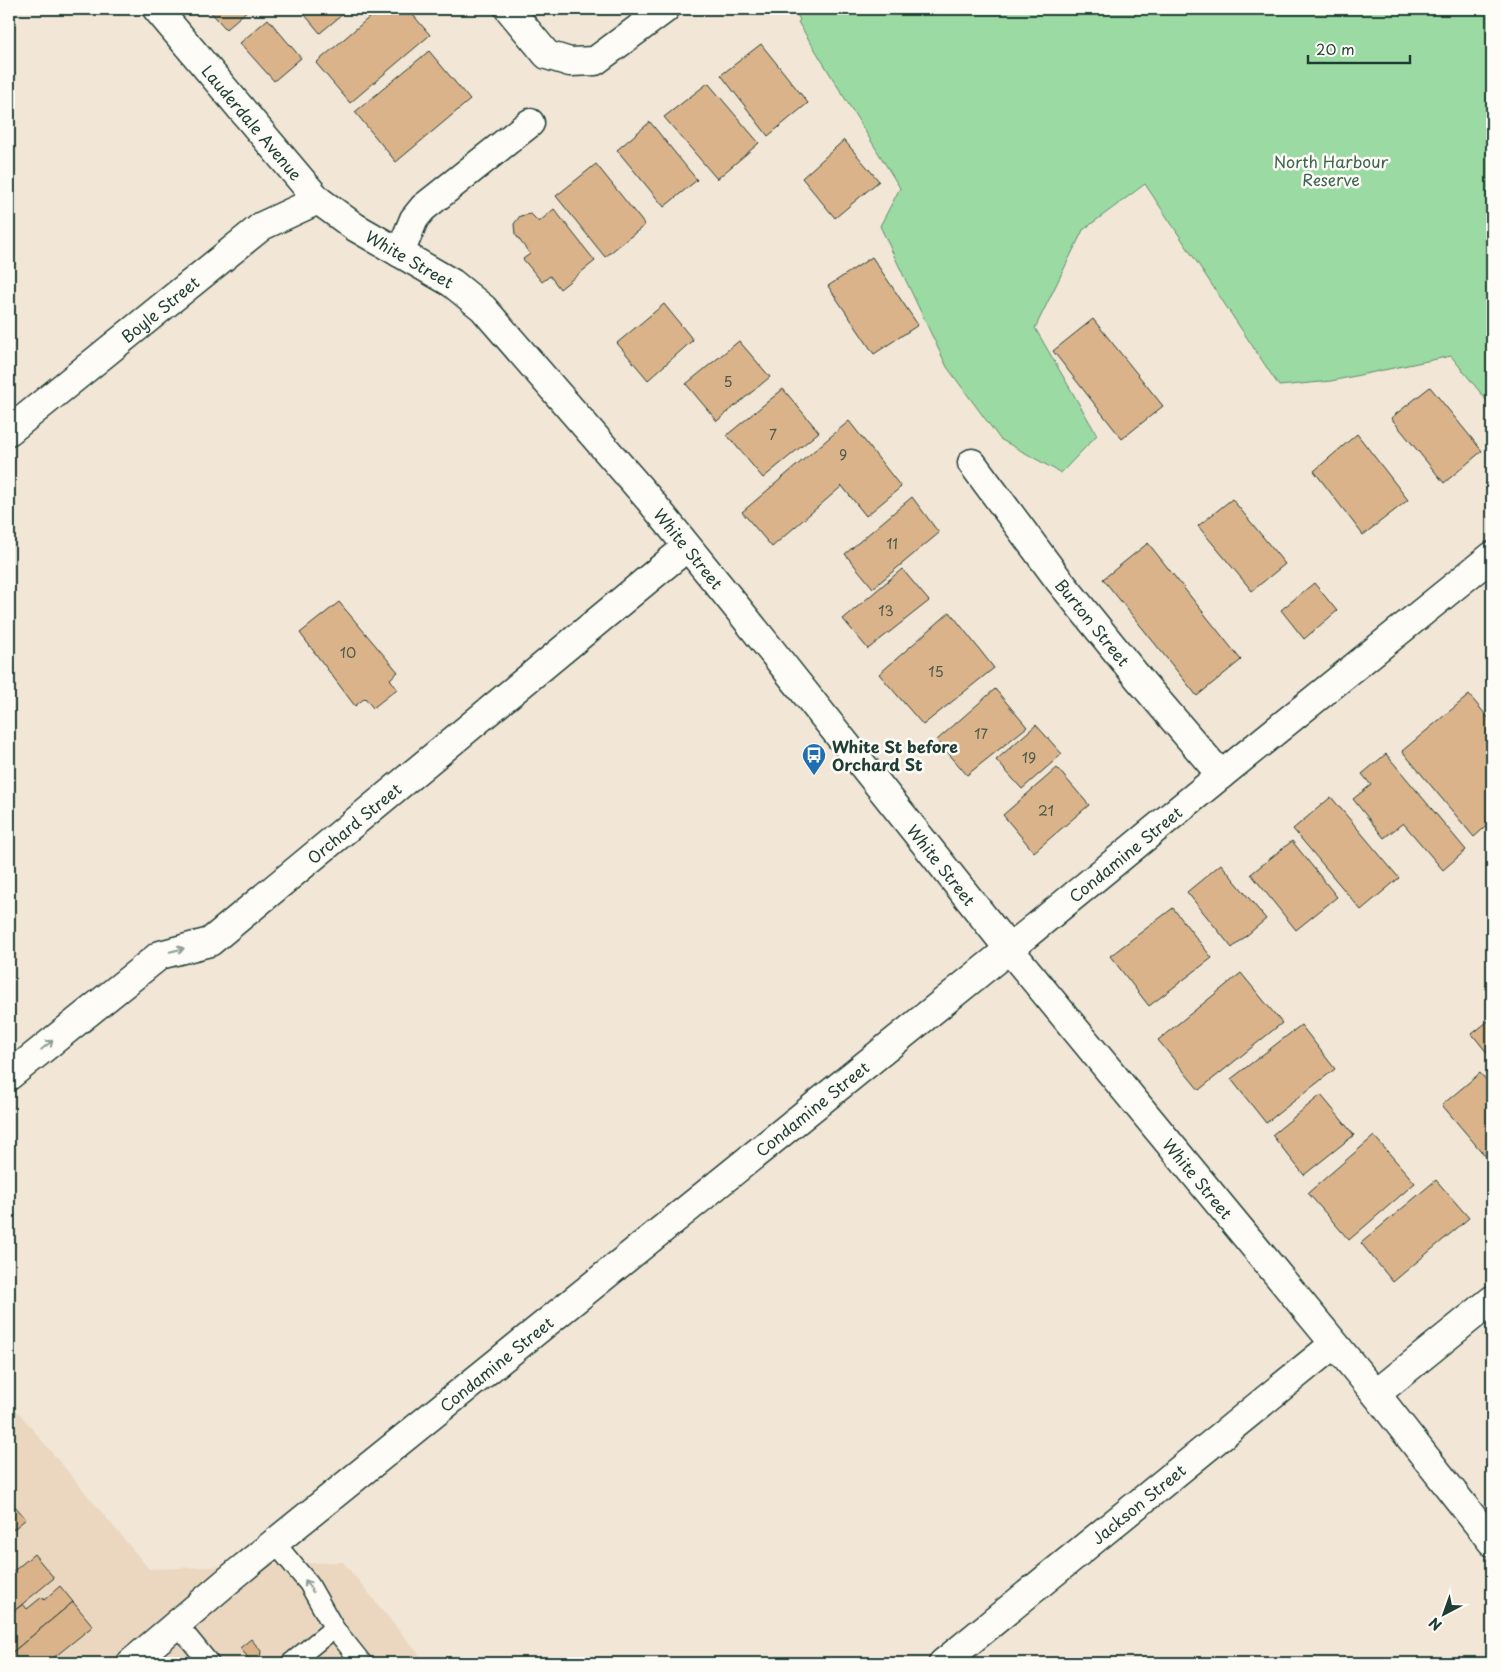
<svg xmlns="http://www.w3.org/2000/svg" width="1501" height="1672" font-family="'Playpen Sans',sans-serif">
	<rect width="100%" height="100%" fill="#f2e6d7"/>
	<filter id="ink" filterUnits="userSpaceOnUse"><feTurbulence type="fractalNoise" baseFrequency=".02" numOctaves="2"/><feDisplacementMap in="SourceGraphic" scale="10" xChannelSelector="R" yChannelSelector="G"/><feConvolveMatrix kernelMatrix="1 2 1 2 8 2 1 2 1" color-interpolation-filters="sRGB"/></filter>
	<g filter="url(#ink)">
		<path fill="#ebd7c0" d="M9,1401l140,168 194,-7 83,101h-417z"/>
		<path fill="#9bdaa2" stroke="#5d8c6b" d="M794,9h698v398l-41,-51 -120,25 -52,5 -134,-202 -62,46 -48,98 62,107 -36,38 -61,-34 -53,-72 -67,-141 20,-38 -102,-166 2,-2z"/>
		<g fill="#dab38b" stroke="#1f3d34">
			<path d="M208,9h41l-23,20z"/>
			<path d="M300,9h49l-29,24z"/>
			<path d="M379,9h29l22,26 -80,68 -34,-40z"/>
			<path d="M268,19l33,39 -27,23 -34,-38z"/>
			<path d="M761,44l47,59 -40,33 -47,-61z"/>
			<path d="M429,51l41,49 -74,62 -41,-50z"/>
			<path d="M708,83l51,60 -42,36 -53,-62z"/>
			<path d="M650,122l47,58 -33,27 -47,-57z"/>
			<path d="M844,140l35,41 -44,37 -33,-40z"/>
			<path d="M596,164l49,61 -40,32 -49,-61z"/>
			<path d="M554,209l41,52 -35,28 -10,-13 -8,6 -19,-23 7,-5 -15,-20 -1,-10 6,-8 11,-2 8,8z"/>
			<path d="M872,257l46,68 -44,29 -46,-68z"/>
			<path d="M664,304l29,36 -45,40 -31,-37z"/>
			<path d="M1093,319l70,87 -41,33 -69,-88z"/>
			<path d="M739,341l31,36 -53,44 -31,-37z"/>
			<path d="M1430,387l52,64 -38,32 -53,-65z"/>
			<path d="M783,389l36,43 -56,46 -36,-43z"/>
			<path d="M849,421l52,66 -35,29 -24,-30 -70,61 -30,-35z"/>
			<path d="M1357,434l51,66 -45,35 -49,-64z"/>
			<path d="M912,497l27,36 -66,55 -28,-34z"/>
			<path d="M1232,499l53,65 -33,27 -54,-65z"/>
			<path d="M1148,543l93,117 -44,36 -94,-117z"/>
			<path d="M902,569l27,32 -61,48 -25,-30z"/>
			<path d="M1314,583l23,28 -33,28 -23,-29z"/>
			<path d="M339,602l59,70 -8,7 7,10 -24,19 -8,-10 -10,8 -55,-73z"/>
			<path d="M950,612l44,56 -71,57 -44,-51z"/>
			<path d="M995,689l32,38 -60,48 -30,-35z"/>
			<path d="M1469,695l23,27v99l-18,16 -72,-86z"/>
			<path d="M1036,725l26,29 -40,35 -26,-29z"/>
			<path d="M1386,754l80,96 -23,20 -40,-47 -19,15 -31,-39 18,-14 -9,-11z"/>
			<path d="M1057,768l32,37 -55,47 -31,-37z"/>
			<path d="M1331,797l68,81 -38,32 -68,-81z"/>
			<path d="M1292,841l45,56 -41,33 -45,-56z"/>
			<path d="M1221,864l45,55 -34,29 -45,-56z"/>
			<path d="M1173,908l39,50 -63,48 -39,-50z"/>
			<path d="M1241,973l41,50 -83,67 -41,-50z"/>
			<path d="M1492,1018v41l-20,-25z"/>
			<path d="M1301,1025l34,44 -69,54 -35,-44z"/>
			<path d="M1480,1073l12,14v77l-50,-59z"/>
			<path d="M1321,1095l33,40 -50,40 -32,-40z"/>
			<path d="M1374,1136l41,47 -66,57 -41,-47z"/>
			<path d="M1436,1180l33,38 -76,64 -32,-39z"/>
			<path d="M9,1499l17,20 -17,14z"/>
			<path d="M34,1554l20,24 -45,37v-40z"/>
			<path d="M60,1586l13,16 -64,53v-40l14,-11 4,5 15,-12 2,3z"/>
			<path d="M73,1602l20,24 -46,37h-38v-8z"/>
			<path d="M251,1639l10,12 -1,7 -3,3h-6l-11,-13z"/>
		</g>
		<g fill="none" stroke-linecap="round" stroke-linejoin="round">
			<g stroke="#1f3d34" stroke-width="22">
				<g id="service">
					<path d="M275,1543l34,41 25,44"/>
					<path d="M178,1625l31,38"/>
					<path d="M291,1663l43,-35 28,35"/>
				</g>
			</g>
			<g stroke="#1f3d34" stroke-width="31">
				<g id="minor">
					<path d="M509,9l38,46 23,7 25,-1 70,-52"/>
					<path d="M400,253l14,-34 9,-11 107,-85"/>
					<path id="s1" d="M9,431l253,-205 56,-26"/>
					<path id="s2" d="M972,463l86,116 81,100 82,96"/>
					<path id="s3" d="M1009,949l212,-174 271,-219"/>
					<path id="s4" d="M9,1076l151,-121 50,-13 477,-395"/>
					<path d="M1376,1394l116,-94"/>
					<path id="s5" d="M943,1663l391,-319"/>
				</g>
			</g>
			<g stroke="#1f3d34" stroke-width="31">
				<g id="tertiary">
					<path id="s6" d="M157,9l161,191 37,27 97,56 31,25 165,190 91,112 270,339 367,445 116,148"/>
					<path id="s7" d="M131,1663l106,-90 772,-624"/>
				</g>
			</g>
			<use href="#service" stroke="#fdfcf7" stroke-width="19"/>
			<use href="#minor" stroke="#fdfcf7" stroke-width="28"/>
			<use href="#tertiary" stroke="#fdfcf7" stroke-width="28"/>
		</g>
		<defs><path id="oneway-shaft" d="M-6 0H5M1.5-3L5.5 0L1.5 3" fill="none" stroke-width="1.6" stroke-linecap="round" stroke-linejoin="round" transform="scale(1.25)"/></defs>
		<g stroke="#8e9c96">
			<use href="#oneway-shaft" transform="translate(177 950) rotate(-14)"/>
			<use href="#oneway-shaft" transform="translate(47 1045) rotate(-39)"/>
			<use href="#oneway-shaft" transform="translate(309 1586) rotate(-123)"/>
		</g>
	</g>
	<defs>
		<g id="bus-pin" transform="scale(1.25)"><path d="M0 17L-7.5 6A9.5 9.5 0 1 1 7.5 6Z" fill="#1f6fb2" stroke="#fdfcf7"/><path d="M-5-6H5V4H4V6H2V4H-2V6H-4V4H-5ZM-3.5-4V0h7V-4ZM-3.5 1.2v1.5H-2V1.2ZM2 1.2v1.5H3.5V1.2Z" fill="#fff"/></g>
	</defs>
	<g fill-rule="evenodd">
		<use href="#bus-pin" x="814" y="755"/>
	</g>
	<g text-anchor="middle" dominant-baseline="central" stroke-width="5" stroke-linejoin="round" paint-order="stroke">
		<g font-size="14" fill="#4e5a4a">
			<text x="728" y="381">5</text>
			<text x="773" y="434">7</text>
			<text x="843" y="454">9</text>
			<text x="892" y="543">11</text>
			<text x="886" y="610">13</text>
			<text x="348" y="652">10</text>
			<text x="936" y="671">15</text>
			<text x="981" y="733">17</text>
			<text x="1029" y="757">19</text>
			<text x="1046" y="810">21</text>
		</g>
		<g font-size="16" fill="#1f3d34" stroke="#fdfcf7">
			<text stroke="none"><textPath href="#s6" startOffset="148">Lauderdale Avenue</textPath></text>
			<text stroke="none"><textPath href="#s6" startOffset="359">White Street</textPath></text>
			<text stroke="none"><textPath href="#s1" startOffset="194">Boyle Street</textPath></text>
			<text stroke="none"><textPath href="#s6" startOffset="764">White Street</textPath></text>
			<text stroke="none"><textPath href="#s2" startOffset="200">Burton Street</textPath></text>
			<text stroke="none"><textPath href="#s4" startOffset="432">Orchard Street</textPath></text>
			<text stroke="none"><textPath href="#s3" startOffset="150">Condamine Street</textPath></text>
			<text stroke="none"><textPath href="#s6" startOffset="1169">White Street</textPath></text>
			<text stroke="none"><textPath href="#s7" startOffset="878">Condamine Street</textPath></text>
			<text stroke="none"><textPath href="#s6" startOffset="1574">White Street</textPath></text>
			<text stroke="none"><textPath href="#s7" startOffset="472">Condamine Street</textPath></text>
			<text stroke="none"><textPath href="#s5" startOffset="252">Jackson Street</textPath></text>
		</g>
		<g font-size="16" fill="#3e6450" stroke="#fdfcf7">
			<text x="1331" y="161">North Harbour<tspan x="1331" dy="18">Reserve</tspan></text>
		</g>
		<g font-size="16" font-weight="bold" fill="#1f3d34" stroke="#fdfcf7" text-anchor="start">
			<text x="832" y="746">White St before<tspan x="832" dy="18">Orchard St</tspan></text>
		</g>
	</g>
	<rect width="1501" height="1672" fill="none" stroke="#fdfcf7" stroke-width="30"/>
	<rect x="15" y="15" width="1471" height="1642" fill="none" stroke="#1f3d34" stroke-width="2" filter="url(#ink)"/>
	<g transform="translate(1444 1614) rotate(221)" stroke="#fdfcf7" stroke-width="4" paint-order="stroke">
	<path d="M0-4L9 19L0 12L-9 19Z" fill="#1f3d34"/>
	<text y="-8" font-size="14" font-weight="bold" text-anchor="middle" fill="#1f3d34">N</text>
	</g>
	<path d="M1308 55v8h102v-8" fill="none" stroke="#1f3d34" stroke-width="2.5"/>
	<text x="1316" y="55" font-size="15" fill="#1f3d34" stroke="#fdfcf7" stroke-width="4" paint-order="stroke">20 m</text>
</svg>
